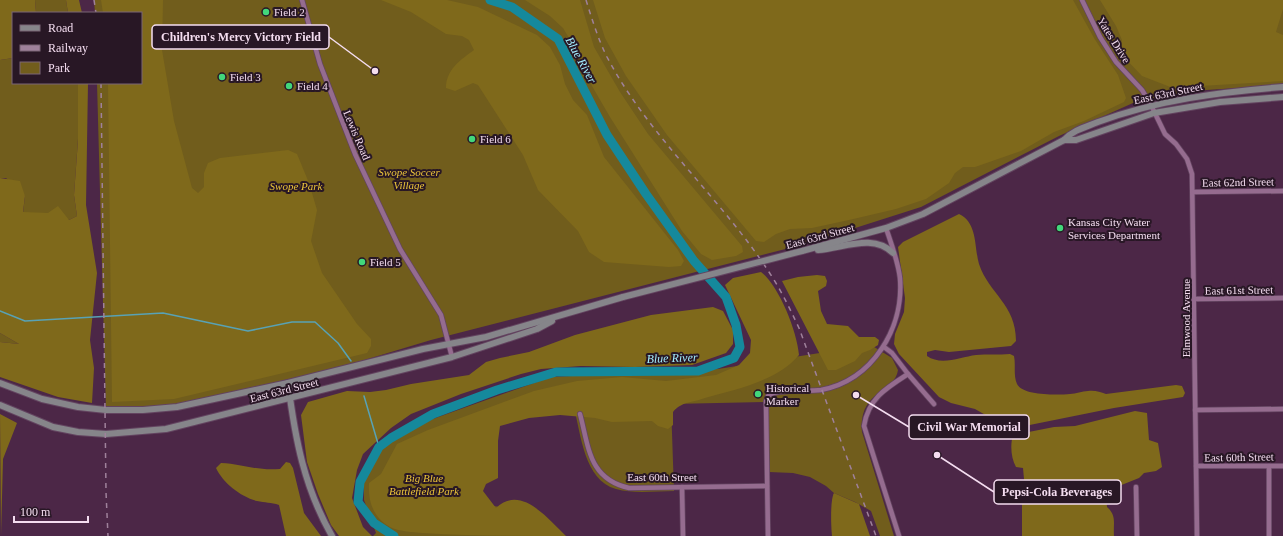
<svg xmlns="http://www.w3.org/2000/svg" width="1283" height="536" font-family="Georgia,serif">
	<rect width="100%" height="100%" fill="#4c2747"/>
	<g fill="#715d1c">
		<path d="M35,0h31l2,13h-32z"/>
		<path d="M94,0h1189v85l-92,6 -58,12 -74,33 -138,71 -116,37 -374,96 -143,43 -111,24 -71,3 -9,-327h44v-70h-46z"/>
		<path d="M13,58v25h65v56l-4,56 3,21 -8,4 -21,-7h-25l2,-17 -19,-18h-6v-118z"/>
		<path d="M0,333l19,11 -19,-2z"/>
		<path d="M871,345l21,13 6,12c-3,23 -40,20 -36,62l32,104h-14l-9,-25 -16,-9 -21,-9 -8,-7 -16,-9 -17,-4 -24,-1v-70l-98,2 3,87c-19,0 -40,3 -58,-2 -32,-9 -35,-55 -42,-81l-87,5 -13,90 60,9 3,24h-164l3,-3 -12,-33v-32l10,-16 56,-32 121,-43 167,-8z"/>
	</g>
	<g fill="#7f691b">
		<path d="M0,0h35l1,13h-23v45l-13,2z"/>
		<path d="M66,0h13l3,13h-14z"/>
		<path d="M101,0h62l-1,50 12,71 18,67 6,5 6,-6v-14l4,-10 12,-5 68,-8 9,4 12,29 8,27 -6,31 11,32 35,51 14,15v7l-4,7 -193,46 -62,3 -4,-319h33v-70h-38z"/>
		<path d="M381,0h66l31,7 59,28 13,12 10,18 5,19 8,16 14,15 17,42 74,93 6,11 -3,5 -12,1 -65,-5 -15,-10 -11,-21 -40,-41 -15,-35 -45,-70 -5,-2 -18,8 -9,-3c0,-18 14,-28 28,-38l-5,-10 -7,-4 -16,-2 -35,-22z"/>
		<path d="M525,0h55l14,47 26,45 28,42 94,112 1,6 -7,4 -24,4 -11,-6 -19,-23 -72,-114 -18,-31 -14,-33 -15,-25 -13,-12z"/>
		<path d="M593,0h480l21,38 24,37 8,23 -2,4 -40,19 -30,11 -33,19 -46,16h-12l-8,6 -6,10 -23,16 -30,10 -47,11 -37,8 -22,1 -14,5 -12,8 -8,-1 -89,-106 -41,-59 -21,-38z"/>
		<path d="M1100,0h183v9l-7,23 7,3v46l-83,5 -14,4 -13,-2 -31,-12 -20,-21v-15l-6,-14z"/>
		<path d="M78,83h10l-2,122 11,68 -7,67 4,28 -2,35 -34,-6 -58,-20v-35l19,2 -19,-11v-155l20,3 5,15 -2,16 25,1 10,-7 11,14 8,-4 -3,-21 4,-55z"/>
		<path d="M959,214c19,9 15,33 20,50 10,30 37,40 37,77l-5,5 -62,6 -14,-2 -8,2v4c14,10 34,1 49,-1 11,-1 23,0 34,-1l4,2c2,9 -1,19 3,28 6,12 41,11 53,10 6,0 12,-3 18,-3 7,-1 12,1 18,3l70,-9 6,1 3,7 -2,4 -69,11 -104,21 -35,-20 -24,-6 -12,-6 -40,-43 -5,-10 1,-10 9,-22 1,-14 -7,-51 5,-5z"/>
		<path d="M761,272c18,14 36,59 38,83 -22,26 -62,34 -94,43 -13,5 -23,3 -32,14v13l-5,4 -10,-3 -6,-5 -40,1 -17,-4 -35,-3 -31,3 -29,8 -2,15v37l-12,6 -3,7 13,17c25,-24 52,11 70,28 -47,0 -97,0 -143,-3 -11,-1 -22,-1 -33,-6 -17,-10 -22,-25 -21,-44l12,-9 16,-30 31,-14 106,-39 43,-10 45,-4 44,4 50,-6 23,-10 11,-12 1,-13 -26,-55 8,-7z"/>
		<path d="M817,275l8,1 2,5 -1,5 -8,5 3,20 6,13 21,2 11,11h16l4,3 -1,5 -8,5 -8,3 -7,8 -19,9h-8l-46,-89 16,-4z"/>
		<path d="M713,307l10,4 10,19v14l-7,9 -34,12 -57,2 -54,-1 -40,3 -20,5 -60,20 -50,20 -20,14 -28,26 -6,16 -5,28 11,29 9,9h-33l-8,-11 -13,-31 -11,-32 -6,-47 7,-13 39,-11 23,1 16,-2 25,-6 58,-9 17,-13 14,-4 29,-6 46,-17 76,-20z"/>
		<path d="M1135,411l12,2 2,27 9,3 4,24 -6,4 -12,2 -5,5 -25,10 -8,6 1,13c10,9 6,16 7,29h-92v-37l3,-9 -2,-22 -7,-1c-5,-9 -6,-22 -3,-32l41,-8 21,-1z"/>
		<path d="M0,414l17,9 -14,36 -2,77z"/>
		<path d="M286,462l4,1 3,5 11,45 17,23h-35l-7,-31c-8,-3 -14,-2 -22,-4 -16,-4 -34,-18 -41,-33l5,-5c22,1 35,8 59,6z"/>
		<path d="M834,493l25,11 11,32h-38c-1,-9 -2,-36 2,-43z"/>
	</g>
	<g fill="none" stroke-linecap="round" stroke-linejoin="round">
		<g stroke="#58a2b5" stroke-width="1.5">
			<path d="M0,311l25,10 138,-8 85,18 44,-9h23l23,21 13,18"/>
			<path d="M364,396l15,51"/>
		</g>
		<path stroke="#15899c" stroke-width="9" d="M394,536l-20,-13 -16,-21 2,-20 19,-35 12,-9 42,-24 64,-24 59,-18 142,-1 36,-13 6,-11 -4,-22 -10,-28 -32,-36 -48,-67 -39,-59 -49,-96 -46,-32 -22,-7"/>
		<g stroke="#634460" stroke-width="6">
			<g id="minor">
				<path d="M302,0l18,64 35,90 45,95 41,66 11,42"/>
				<path d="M1082,0l18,37 16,25 26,28 9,15 14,29 11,10 11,15 5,15 5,362"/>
				<path d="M1194,192l89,-1"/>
				<path d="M1195,299l88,-1"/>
				<path d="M884,347l8,6 16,21c-22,14 -40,25 -44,52l35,110"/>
				<path d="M908,374l26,30"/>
				<path d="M1195,410l88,-1"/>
				<path d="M580,414c9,34 9,65 49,74l138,-2"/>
				<path d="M1196,466h87"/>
				<path d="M682,487l1,49"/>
				<path d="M1136,487l1,49"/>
				<path d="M768,536l-2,-135 2,-5c8,-8 40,-4 53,-6 52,-10 83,-62 79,-112 -2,-17 -9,-35 -14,-50"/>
				<path d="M1269,536v-70"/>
			</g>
		</g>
		<g stroke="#634460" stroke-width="8">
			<g id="secondary">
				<path d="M1064,140c9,-10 22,-13 34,-18 60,-22 122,-30 185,-35"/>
				<path d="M818,250c26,-2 55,-17 75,3"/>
				<path d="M802,251l84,-23 37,-14 141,-74h12l78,-27 66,-11 63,-5"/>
				<path d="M0,383l42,16 36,8 28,3h37l34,-3 111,-24 135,-34 63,-12 137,-40"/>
				<path d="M288,383c7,55 16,104 44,153"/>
				<path d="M0,405l53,22 25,5 28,2 60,-5 286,-72 85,-28 15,-8"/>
			</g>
		</g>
		<use href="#minor" stroke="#956c8f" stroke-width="4.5"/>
		<use href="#secondary" stroke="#86858a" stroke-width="6"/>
		<g stroke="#9f819b" stroke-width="1.5" stroke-dasharray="5 5" stroke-linecap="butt">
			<path d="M94,0l2,13"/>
			<path d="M586,0c6,19 12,39 21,57 42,80 113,140 162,215 12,18 21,37 30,56l77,208"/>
			<path d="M101,83l5,409 2,44"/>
		</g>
		<g stroke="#634460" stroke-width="8" stroke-linecap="butt">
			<path id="secondary-bridge" d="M623,297l179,-46"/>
		</g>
		<use href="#secondary-bridge" stroke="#86858a" stroke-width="6"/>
	</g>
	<g fill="#42d77b" stroke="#281725" stroke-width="1.5">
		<circle cx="266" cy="12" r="4"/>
		<circle cx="222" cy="77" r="4"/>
		<circle cx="289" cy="86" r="4"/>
		<circle cx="472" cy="139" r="4"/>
		<circle cx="1060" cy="228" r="4"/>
		<circle cx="362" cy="262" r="4"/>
		<circle cx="758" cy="394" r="4"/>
	</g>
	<g text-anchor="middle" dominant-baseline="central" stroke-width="4" stroke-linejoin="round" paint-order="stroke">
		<g font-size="11" fill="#f4ddf0" stroke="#281725" text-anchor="start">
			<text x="274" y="12">Field 2</text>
			<text x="230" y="77">Field 3</text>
			<text x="297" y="86">Field 4</text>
			<text x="480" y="139">Field 6</text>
			<text x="1068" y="222">Kansas City Water<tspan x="1068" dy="13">Services Department</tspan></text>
			<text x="370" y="262">Field 5</text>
			<text x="766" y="388">Historical<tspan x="766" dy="13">Marker</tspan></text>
		</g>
		<g font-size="11" fill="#f4ddf0" stroke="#281725">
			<text transform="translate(1114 40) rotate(58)">Yates Drive</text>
			<text transform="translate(1168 93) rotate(-12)">East 63rd Street</text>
			<text transform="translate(357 135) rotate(67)">Lewis Road</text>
			<text transform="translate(1238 182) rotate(-1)">East 62nd Street</text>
			<text transform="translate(820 236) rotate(-15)">East 63rd Street</text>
			<text transform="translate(1239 290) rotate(-1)">East 61st Street</text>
			<text transform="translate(1186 318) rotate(-90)">Elmwood Avenue</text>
			<text transform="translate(284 390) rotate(-14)">East 63rd Street</text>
			<text transform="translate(1239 457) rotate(-1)">East 60th Street</text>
			<text x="662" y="477">East 60th Street</text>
		</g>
		<g font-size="11" font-style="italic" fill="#ebc43a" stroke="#281725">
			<text x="409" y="172">Swope Soccer<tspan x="409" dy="13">Village</tspan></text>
			<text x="296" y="186">Swope Park</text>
			<text x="424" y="478">Big Blue<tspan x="424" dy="13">Battlefield Park</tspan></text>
		</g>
		<g font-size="12" font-style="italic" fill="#a4efff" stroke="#281725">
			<text transform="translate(581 60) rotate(61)">Blue River</text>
			<text transform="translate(672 358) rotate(-2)">Blue River</text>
		</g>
	</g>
	<path fill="none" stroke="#f4ddf0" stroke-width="1.5" d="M375 71L329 37M856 395L909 427M937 455L994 492"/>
	<g fill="#f4ddf0" stroke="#281725" stroke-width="1.5">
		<circle cx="375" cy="71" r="4"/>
		<circle cx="856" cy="395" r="4"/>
		<circle cx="937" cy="455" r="4"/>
	</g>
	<g fill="#281725" stroke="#f4ddf0" stroke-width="1.5">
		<rect x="152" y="25" width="177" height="24" rx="4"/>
		<rect x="909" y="415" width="120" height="24" rx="4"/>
		<rect x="994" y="480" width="127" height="24" rx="4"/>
	</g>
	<g font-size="12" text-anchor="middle" font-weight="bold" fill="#f4ddf0">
		<text x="241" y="41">Children's Mercy Victory Field</text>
		<text x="969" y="431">Civil War Memorial</text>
		<text x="1057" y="496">Pepsi-Cola Beverages</text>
	</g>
	<rect x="12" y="12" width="130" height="72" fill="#281725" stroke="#7a6676"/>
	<rect x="20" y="25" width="20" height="6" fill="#86858a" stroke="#7a6676"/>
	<text x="48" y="32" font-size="12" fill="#f4ddf0">Road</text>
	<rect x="20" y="45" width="20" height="6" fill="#9f819b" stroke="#7a6676"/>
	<text x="48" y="52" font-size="12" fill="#f4ddf0">Railway</text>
	<rect x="20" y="62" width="20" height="12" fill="#715d1c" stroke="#7a6676"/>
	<text x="48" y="72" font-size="12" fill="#f4ddf0">Park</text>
	<path d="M14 516v6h74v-6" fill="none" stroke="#f4ddf0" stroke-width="2"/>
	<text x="20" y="516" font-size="12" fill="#f4ddf0" stroke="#281725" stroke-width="3" paint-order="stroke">100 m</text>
</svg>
